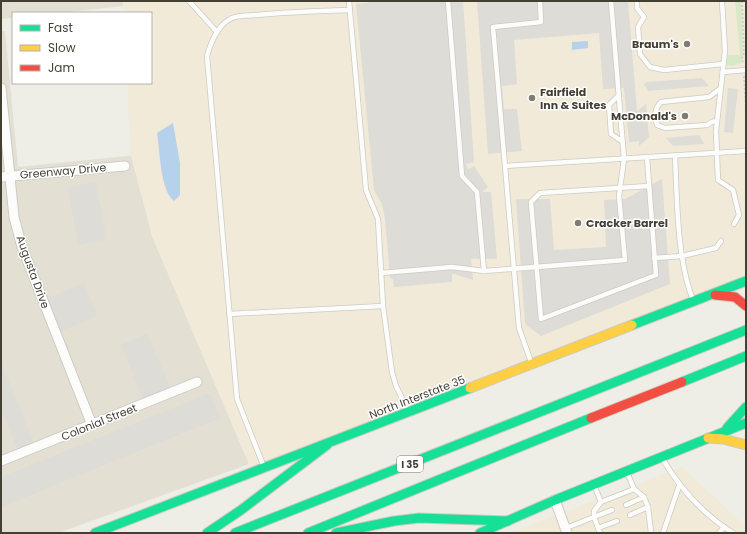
<svg xmlns="http://www.w3.org/2000/svg" width="747" height="534" font-family="Poppins,sans-serif">
	<rect width="100%" height="100%" fill="#eeede6"/>
	<g fill="#e3dfd3">
		<path d="M1,1h122v5l-63,7h-47v5l-12,1z"/>
		<path d="M1,31h4l13,136 119,-12 15,81 97,228 -191,69h-57z"/>
	</g>
	<g fill="#f1ead9">
		<path d="M123,1h623v280l-482,187 -15,-4 -97,-228 -21,-80 -4,-73h24v-70h-27z"/>
		<path d="M682,467l64,60v6h-236z"/>
	</g>
	<path fill="#d7e9c6" d="M735,1h6l2,52 -2,10 -10,3 -5,-2 2,-9h12z"/>
	<g fill="#dddcd6">
		<path d="M368,1h95l11,161 -8,2 2,5 6,-3 14,21 -6,5h9l6,67h-26l2,21 -19,-6h-2v8l-58,5 -1,-8 -3,-1 -5,-60 -3,-14 -8,-14 -18,-186 12,-1z"/>
		<path d="M477,1h151l9,110 9,-7 3,33 -10,9v-5l-10,1 -5,-54 -21,1 -4,-56 -85,7 3,44 -15,2 2,23h13l5,42 -34,3z"/>
		<path d="M702,78l7,8 -61,5 -4,-7 3,-2z"/>
		<path d="M728,88l10,1 -5,44 -9,-1z"/>
		<path d="M699,135l5,9 -31,2 -7,-8z"/>
		<path d="M662,179l8,105 -129,52 -16,-12 -9,-125h34l4,51 52,-3 -2,-47 21,-1z"/>
		<path d="M95,182l12,57 -28,6 -12,-57z"/>
		<path d="M84,283l13,33 -41,17 -13,-33z"/>
		<path d="M147,334l25,58 -27,11 -24,-58z"/>
		<path d="M1,362l34,85 -15,7 -19,-45z"/>
		<path d="M210,393l10,25 -219,89v-30z"/>
	</g>
	<g fill="#b6d1ec">
		<path d="M588,41v7l-16,2v-8z"/>
		<path d="M173,123l7,40v32l-6,6c-14,-11 -14,-50 -17,-68z"/>
	</g>
	<g fill="none" stroke-linecap="round" stroke-linejoin="round">
		<g stroke="#cccbc4" stroke-width="6">
			<g id="lane">
				<path d="M189,1l28,31"/>
				<path d="M349,1l17,189 12,29 5,87 9,66 4,14 12,25"/>
				<path d="M448,1l14,175 15,16 7,79"/>
				<path d="M637,1v7l7,9 -6,10 2,27 10,13 14,3 59,-6"/>
				<path d="M722,1l3,50 -9,80 2,49 15,10 6,25 -5,9"/>
				<path d="M723,72l23,-2"/>
				<path d="M619,95l-10,10 2,29 12,8"/>
				<path d="M717,121l-5,1 -5,3 -42,3 -8,-3c-2,-9 -3,-16 4,-23l48,-5 12,-9"/>
				<path d="M675,156c2,44 2,104 18,144"/>
				<path d="M647,158l9,117 -115,44 -10,-117 9,-9 109,-7"/>
				<path d="M505,166l241,-15"/>
				<path d="M654,258l28,-2 34,-8 5,-7"/>
				<path d="M381,273l71,-6 32,4 141,-11 -6,-64 5,-37 -13,-158"/>
				<path d="M229,314l154,-8"/>
				<path d="M531,362l-12,-34 -26,-301 48,-5 -1,-21"/>
				<path d="M662,458c18,31 41,56 71,75"/>
				<path d="M264,467l-27,-68 -30,-343c4,-14 11,-32 25,-38 7,-3 17,-2 25,-3 31,-3 61,-4 92,-5"/>
				<path d="M627,472l7,17 10,8 4,10 3,26"/>
				<path d="M594,485l7,17"/>
				<path d="M626,505l18,-8"/>
				<path d="M630,515l18,-8"/>
				<path d="M566,528l28,-11v-6l7,-9 33,-13"/>
				<path d="M598,528l19,-7"/>
				<path d="M600,533l-6,-16 18,-7"/>
				<path d="M663,533l16,-47"/>
				<path d="M719,533l5,-6"/>
			</g>
		</g>
		<g stroke="#cccbc4" stroke-width="11">
			<g id="street">
				<path d="M1,88l13,129 8,30 70,178"/>
				<path d="M1,177l124,-11"/>
				<path d="M1,461l196,-79"/>
				<path d="M555,500l12,33"/>
			</g>
		</g>
		<g stroke="#cecbbd" stroke-width="11">
			<g id="fast">
				<path d="M632,325l114,-44"/>
				<path d="M682,382l64,-26"/>
				<path d="M727,428l19,-21"/>
				<path d="M95,533l375,-145"/>
				<path d="M207,533l34,-23 86,-65"/>
				<path d="M235,533l511,-203"/>
				<path d="M308,533l283,-115"/>
				<path d="M336,533l58,-12 25,-3 89,3"/>
				<path d="M480,533l75,-33 191,-77"/>
			</g>
		</g>
		<g stroke="#cecbbd" stroke-width="11">
			<g id="slow">
				<path d="M470,388l162,-63"/>
				<path d="M708,438l15,1 23,6"/>
			</g>
		</g>
		<g stroke="#cecbbd" stroke-width="11">
			<g id="jam">
				<path d="M715,295l20,2 11,9"/>
				<path d="M591,418l91,-36"/>
			</g>
		</g>
		<g stroke="#cfcdc8" stroke-width="2" stroke-dasharray="2 2" stroke-linecap="butt">
			<path d="M742,1l2,52 -2,5 1,6"/>
			<path d="M744,76l2,31"/>
		</g>
		<use href="#lane" stroke="#fcfcfb" stroke-width="4.5"/>
		<use href="#street" stroke="#fcfcfb" stroke-width="9"/>
		<use href="#fast" stroke="#16e098" stroke-width="9"/>
		<use href="#slow" stroke="#ffcf43" stroke-width="9"/>
		<use href="#jam" stroke="#f24e42" stroke-width="9"/>
	</g>
	<g fill="#7f7c72" stroke="#fff" stroke-width="1.5">
		<circle cx="687" cy="44" r="4"/>
		<circle cx="532" cy="98" r="4"/>
		<circle cx="685" cy="116" r="4"/>
		<circle cx="578" cy="223" r="4"/>
	</g>
	<g text-anchor="middle" dominant-baseline="central" stroke-width="3" stroke-linejoin="round" paint-order="stroke">
		<rect fill="#fff" stroke="#7b7970" stroke-width="1" x="397" y="456" width="26" height="16" rx="3"/>
		<g font-size="10" font-weight="bold" fill="#433f33">
			<text x="410" y="464">I 35</text>
		</g>
		<g font-size="11" font-weight="bold" fill="#433f33" stroke="#fff" text-anchor="end">
			<text x="679" y="44">Braum's</text>
			<text x="540" y="92" text-anchor="start">Fairfield<tspan x="540" dy="13">Inn &amp; Suites</tspan></text>
			<text x="677" y="116">McDonald's</text>
			<text x="586" y="223" text-anchor="start">Cracker Barrel</text>
		</g>
		<g font-size="11" fill="#433f33" stroke="#fff">
			<text transform="translate(63 171) rotate(-5)">Greenway Drive</text>
			<text transform="translate(33 272) rotate(70)">Augusta Drive</text>
			<text transform="translate(417 397) rotate(-21)">North Interstate 35</text>
			<text transform="translate(99 422) rotate(-22)">Colonial Street</text>
		</g>
	</g>
	<rect width="747" height="534" fill="none" stroke="#433f33" stroke-width="4"/>
	<rect x="12" y="12" width="140" height="72" fill="#ffffff" stroke="#b4b2ad"/>
	<rect x="20" y="25" width="20" height="6" fill="#16e098" stroke="#b4b2ad"/>
	<text x="48" y="32" font-size="12" fill="#433f33">Fast</text>
	<rect x="20" y="45" width="20" height="6" fill="#ffcf43" stroke="#b4b2ad"/>
	<text x="48" y="52" font-size="12" fill="#433f33">Slow</text>
	<rect x="20" y="65" width="20" height="6" fill="#f24e42" stroke="#b4b2ad"/>
	<text x="48" y="72" font-size="12" fill="#433f33">Jam</text>
</svg>
